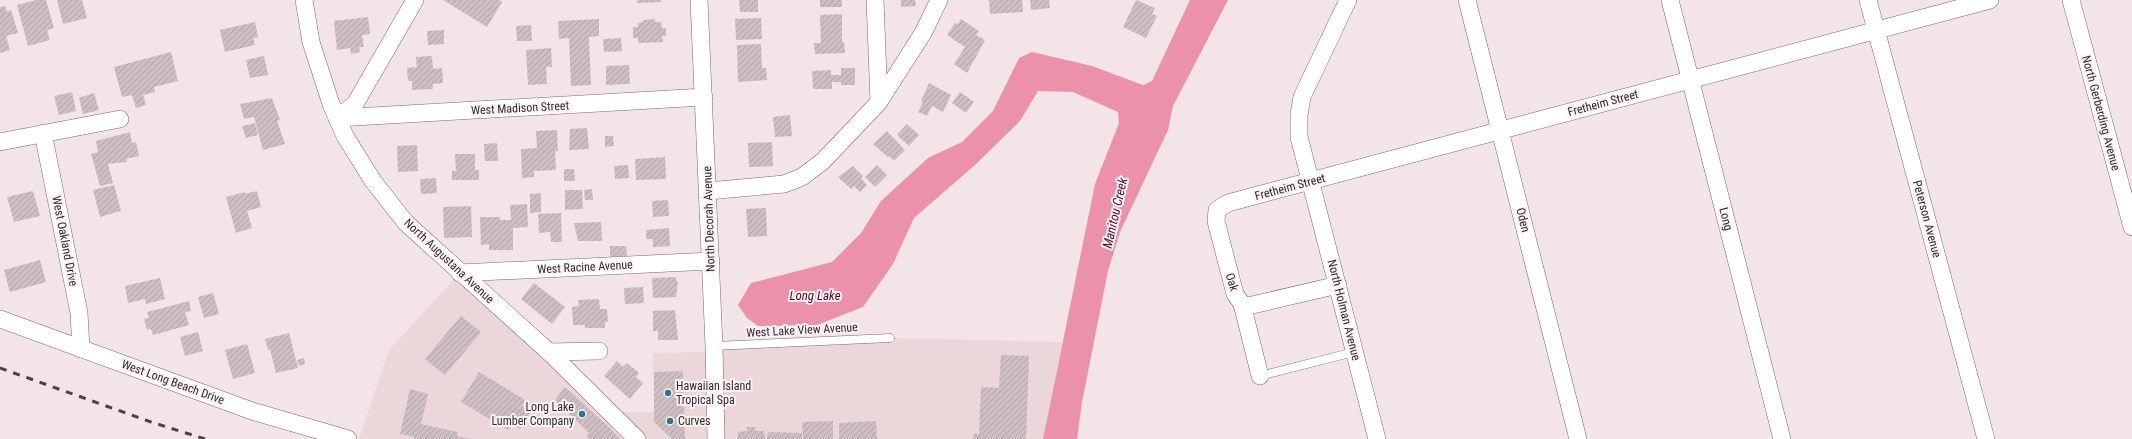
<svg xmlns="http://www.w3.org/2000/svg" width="2132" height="439" font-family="'Roboto Condensed',sans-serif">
	<defs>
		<pattern id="building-hatch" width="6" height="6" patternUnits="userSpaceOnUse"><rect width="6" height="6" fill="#ccbec1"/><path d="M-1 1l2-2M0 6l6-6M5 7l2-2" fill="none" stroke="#b0a3a6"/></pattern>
	</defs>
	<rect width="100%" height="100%" fill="#f2e4e7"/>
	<path fill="#ebd6d9" d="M460,273l150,139h44l-1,-59 48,-1 13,-6 176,-8 172,4 -19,97h-684l30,-89z"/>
	<path fill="#ec91aa" d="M1190,0h38l-55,106 -5,24 -48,102 -12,39 -26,131 -5,37h-34l52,-255 24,-61 -1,-11 -45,-20 -35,-1 -18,30 -45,44 -61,53 -21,46 -30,43 -46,18 -59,1 -11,-8 -9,-13 13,-22 81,-21 29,-29 20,-32 47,-43 34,-16 31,-31 26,-53 13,-6 60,14 51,19 9,-4z"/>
	<g fill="url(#building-hatch)">
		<path d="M37,0h9l8,28 -7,2 3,10 -22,6 -11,-41z"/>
		<path d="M57,0h25l5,18 -24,6z"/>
		<path d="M443,0h56l3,2 -15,25z"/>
		<path d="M637,0h24v2l-24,1z"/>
		<path d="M739,0h19v12h-18z"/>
		<rect x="820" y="0" width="22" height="7"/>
		<path d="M901,0h14l1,6 -15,1z"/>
		<path d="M989,0h33l1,12 -33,2z"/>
		<path d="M1030,0h19l1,8 -19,2z"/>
		<path d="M1136,0l19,8 -3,6 5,2 -11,22 -23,-11z"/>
		<path d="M5,6l2,6 4,-2 7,23 -12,3 4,14 -10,3v-46z"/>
		<path d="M842,14v28h2l1,11 -30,1 -1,-11h7l-1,-28z"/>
		<path d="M368,17l2,17 -8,1 2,12h-5l1,5 -9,2 -1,-6 -13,2 -3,-29z"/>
		<path d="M761,18l1,21 -26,1 -1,-21z"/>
		<path d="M599,19v17l-10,1 2,48 -20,1 -2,-48 -10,1 -1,-18z"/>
		<path d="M655,19v3h6l1,6h4v8h-4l1,6 -25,1v-5h-5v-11h5v-4l5,-1v-2z"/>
		<path d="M961,19l18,12 -3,4 9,5 -18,33 -13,-9 11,-17 -18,-12 8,-12 3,1z"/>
		<path d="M255,22l3,15 -5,1 2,7 -30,7 -5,-22z"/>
		<path d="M531,25l1,16h-15l-1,-15z"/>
		<path d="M444,30v14l-16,1 -1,-14z"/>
		<path d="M621,38l1,13 -18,1 -1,-13z"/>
		<path d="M761,44l1,24h4l1,12 -29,2 -1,-37z"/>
		<path d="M551,48l1,19h-6l1,17 -19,1 -2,-35z"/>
		<path d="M171,52l7,29 -24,6 1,5 -12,3 3,10 -10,3 -4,-13 -10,2 -8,-30z"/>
		<path d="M264,56l4,19 -18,3 -4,-18z"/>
		<path d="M432,56l1,13 9,-1 1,15 -10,1v5l-21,1v-9h-4l-1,-13 10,-1 -1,-10z"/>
		<path d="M629,65l1,19 -24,1v-19z"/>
		<path d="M841,68h14v17h-14v-3h-9v7h-19l-1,-18 19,-1v5h10z"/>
		<path d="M929,83l22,12 -8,17 -11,-6 -5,10 -9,-4 5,-10 -2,-1z"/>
		<path d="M72,92l4,19 -17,4 -5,-19z"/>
		<path d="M960,92l14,10 -8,11 -14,-10z"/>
		<path d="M94,93l5,17 -16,4 -4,-16z"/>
		<path d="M272,98l8,22 -3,1 8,23 -22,6 -9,-33 -10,2 -4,-15z"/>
		<path d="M790,115l2,21 -17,1 -2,-20z"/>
		<path d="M255,123l3,12 -12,3 -4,-12z"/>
		<path d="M907,124l12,11 -10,11 -12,-11z"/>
		<path d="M587,128l2,21 -20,1 1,-21z"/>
		<path d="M557,130l1,21h-3l1,19 -22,1v6l-12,1 -1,-29 16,-1 -1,-17z"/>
		<path d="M887,131l18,19 -11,11 -5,-5 -1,1 -15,-13z"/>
		<path d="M130,132l2,11 4,-1 3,14 -13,3 1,3 -19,2 5,19 -13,3 -9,-32 7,-2 -2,-11z"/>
		<path d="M605,136h8l1,10 -9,1z"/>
		<path d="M772,142l1,24 -24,1 -1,-24z"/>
		<path d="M497,143l1,18h-13l-1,-17z"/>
		<path d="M417,145l1,26 -20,1 -1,-26z"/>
		<path d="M455,154h20v16h4v10h-27v-9h4z"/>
		<path d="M665,157l1,22 -30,1 -1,-21z"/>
		<path d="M628,165l1,13 -14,1 -1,-13z"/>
		<path d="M877,165l10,10 -12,12 -10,-10z"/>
		<path d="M853,166l10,10 -2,2 6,7 -7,7 -6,-6 -3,3 -13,-12z"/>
		<path d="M564,169h10l1,12h-11z"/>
		<path d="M436,178l1,15 -16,1 -1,-15z"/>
		<path d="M114,185l7,26 -21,6 -7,-27z"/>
		<path d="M592,189l1,11h-8l-1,-10z"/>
		<path d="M565,190h17l1,19 -18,1z"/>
		<path d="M33,191l7,25 -26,6 -7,-25z"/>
		<path d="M257,191l4,16 -14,4 5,17 -16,5 -10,-36 19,-5v2z"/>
		<path d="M541,193v19l-11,1v-19z"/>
		<path d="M668,200l1,16 -16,1 -1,-16z"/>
		<path d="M527,204l1,23 -15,1v22h-24v-6l-8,1 -1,-28h20v3h11l-1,-15z"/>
		<path d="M471,206l1,31 -28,1 -1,-31z"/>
		<path d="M766,208l1,28 -19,1 -2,-28z"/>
		<path d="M561,213l1,29h-11l-1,-10 -11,1 -1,-19z"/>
		<path d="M601,222l1,19h-24l-4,-18z"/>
		<path d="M669,228l1,18 -17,1v-8h-7v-9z"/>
		<path d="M610,246h16l1,10 -17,1z"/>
		<path d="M40,260l6,22 -36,10 -6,-22z"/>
		<path d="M675,277l3,6 -2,14 -23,1 -1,-20z"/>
		<path d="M160,278l5,21 -19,5 -1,-5 -17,4 -3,-17z"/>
		<path d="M534,283l31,24 -13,17 -31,-25z"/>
		<path d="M643,287l1,16 -19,1 -1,-16z"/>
		<path d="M213,293l6,21 -15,4 -6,-21z"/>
		<path d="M599,299l1,10h7l1,13h-3v6h-20v-3h-12l-1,-18 7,-1 -1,-6z"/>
		<path d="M189,301l2,10 -6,1 4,13 -36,10 -2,-6 -4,1 -3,-11 5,-1 -2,-6z"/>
		<path d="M675,310l3,30h-20v-9h-5v-20z"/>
		<path d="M461,316l20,16 -36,43 -20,-16z"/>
		<path d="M198,332l5,19 -18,5 -5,-19z"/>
		<path d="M289,333l9,35 -22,5 -6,-24 -2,1 -3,-11z"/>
		<path d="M247,344l8,29 -22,6 -8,-29z"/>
		<path d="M1001,355l28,1 -3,83h-53l1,-5h5l2,-47 18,1z"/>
		<path d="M304,358l1,6 -6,2 -2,-6z"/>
		<path d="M617,361l6,6 4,-4 12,10 -3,4 7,6 -13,16 -26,-23z"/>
		<path d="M683,371l2,68h-13l-18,-17v-50z"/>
		<path d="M479,372l46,28 -3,6 8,6 -10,17 -8,-5 -4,6 -47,-28z"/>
		<path d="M565,387l46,42 9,10h-30l-4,-3 3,-3 -34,-33z"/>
		<path d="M410,389l18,5 -7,30 37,8 -1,4 13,3h-56v-2l-14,-3z"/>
		<path d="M833,421v18h-30l-1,-17z"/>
		<path d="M876,421l1,18h-38v-16z"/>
		<path d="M747,427h8v4h9l1,8h-27v-7l9,-1z"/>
		<path d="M768,432l34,1v6h-35z"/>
	</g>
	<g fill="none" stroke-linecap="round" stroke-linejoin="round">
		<g stroke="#766a6d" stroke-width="9">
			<g id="lane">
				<path d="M714,346l176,-8"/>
				<path d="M1260,376l94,-24"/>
			</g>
		</g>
		<g stroke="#766a6d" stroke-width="18">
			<g id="street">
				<path d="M304,0l7,42 20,62 14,32 28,45 33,42 143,129 88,87"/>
				<path d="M699,0l15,346 2,93"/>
				<path d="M875,0l4,102"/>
				<path d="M1348,0l-46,97 -3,18v22l78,302"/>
				<path d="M1467,0l111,439"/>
				<path d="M1670,0l112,439"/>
				<path d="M1868,0l118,439"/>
				<path d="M2071,0l61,227"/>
				<path d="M337,118l367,-21"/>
				<path d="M337,118l18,-14 60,-104"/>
				<path d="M43,133l36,180 2,36"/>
				<path d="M0,142l120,-23"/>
				<path d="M708,191l76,-7 18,-7 21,-16 56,-59 44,-69 16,-33"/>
				<path d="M460,273l251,-12"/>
				<path d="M1338,285l-90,21 -6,-2 -7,-10 -19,-73 1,-11 11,-7 762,-203"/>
				<path d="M1242,304l18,72"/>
				<path d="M0,319l252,92 96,28"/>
				<path d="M549,352l50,-1"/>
			</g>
		</g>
		<use href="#lane" stroke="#fff" stroke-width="8"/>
		<use href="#street" stroke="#fff" stroke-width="17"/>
		<path stroke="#494344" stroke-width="3" stroke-dasharray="7 7" stroke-linecap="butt" d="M0,368l151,54 54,17"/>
	</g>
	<g fill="#317684" stroke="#fdf2f4" stroke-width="1.5">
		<circle cx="668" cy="393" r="4"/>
		<circle cx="582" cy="414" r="4"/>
		<circle cx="670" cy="421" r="4"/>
	</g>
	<g text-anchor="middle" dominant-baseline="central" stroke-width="4" stroke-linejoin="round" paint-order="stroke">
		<g font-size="12" fill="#312c2d" stroke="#fdf2f4">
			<text transform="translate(1603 103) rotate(-15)">Fretheim Street</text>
			<text transform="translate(520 108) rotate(-3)">West Madison Street</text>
			<text transform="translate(2101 113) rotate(75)">North Gerberding Avenue</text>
			<text transform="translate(1290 187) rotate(-15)">Fretheim Street</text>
			<text transform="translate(709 219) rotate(-92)">North Decorah Avenue</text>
			<text transform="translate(1726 219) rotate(76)">Long</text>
			<text transform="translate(1927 219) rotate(75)">Peterson Avenue</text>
			<text transform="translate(1523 220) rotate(76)">Oden</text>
			<text transform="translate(65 241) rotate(79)">West Oakland Drive</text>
			<text transform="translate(449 261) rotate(43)">North Augustana Avenue</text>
			<text transform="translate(585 267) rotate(-3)">West Racine Avenue</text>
			<text transform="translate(1232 282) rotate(73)">Oak</text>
			<text transform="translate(1344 310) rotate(76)">North Holman Avenue</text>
			<text transform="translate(802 330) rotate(-3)">West Lake View Avenue</text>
			<text transform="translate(173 382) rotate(20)">West Long Beach Drive</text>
		</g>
		<g font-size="12" fill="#312c2d" stroke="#fdf2f4" text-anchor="start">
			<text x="676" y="386">Hawaiian Island<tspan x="676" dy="14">Tropical Spa</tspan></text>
			<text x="574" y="407" text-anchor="end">Long Lake<tspan x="574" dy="14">Lumber Company</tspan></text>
			<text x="678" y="421">Curves</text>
		</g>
		<g font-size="13" font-style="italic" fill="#580729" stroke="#fdf2f4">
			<text transform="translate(1115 213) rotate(-77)">Manitou Creek</text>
			<text x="815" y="295">Long Lake</text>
		</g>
	</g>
</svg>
